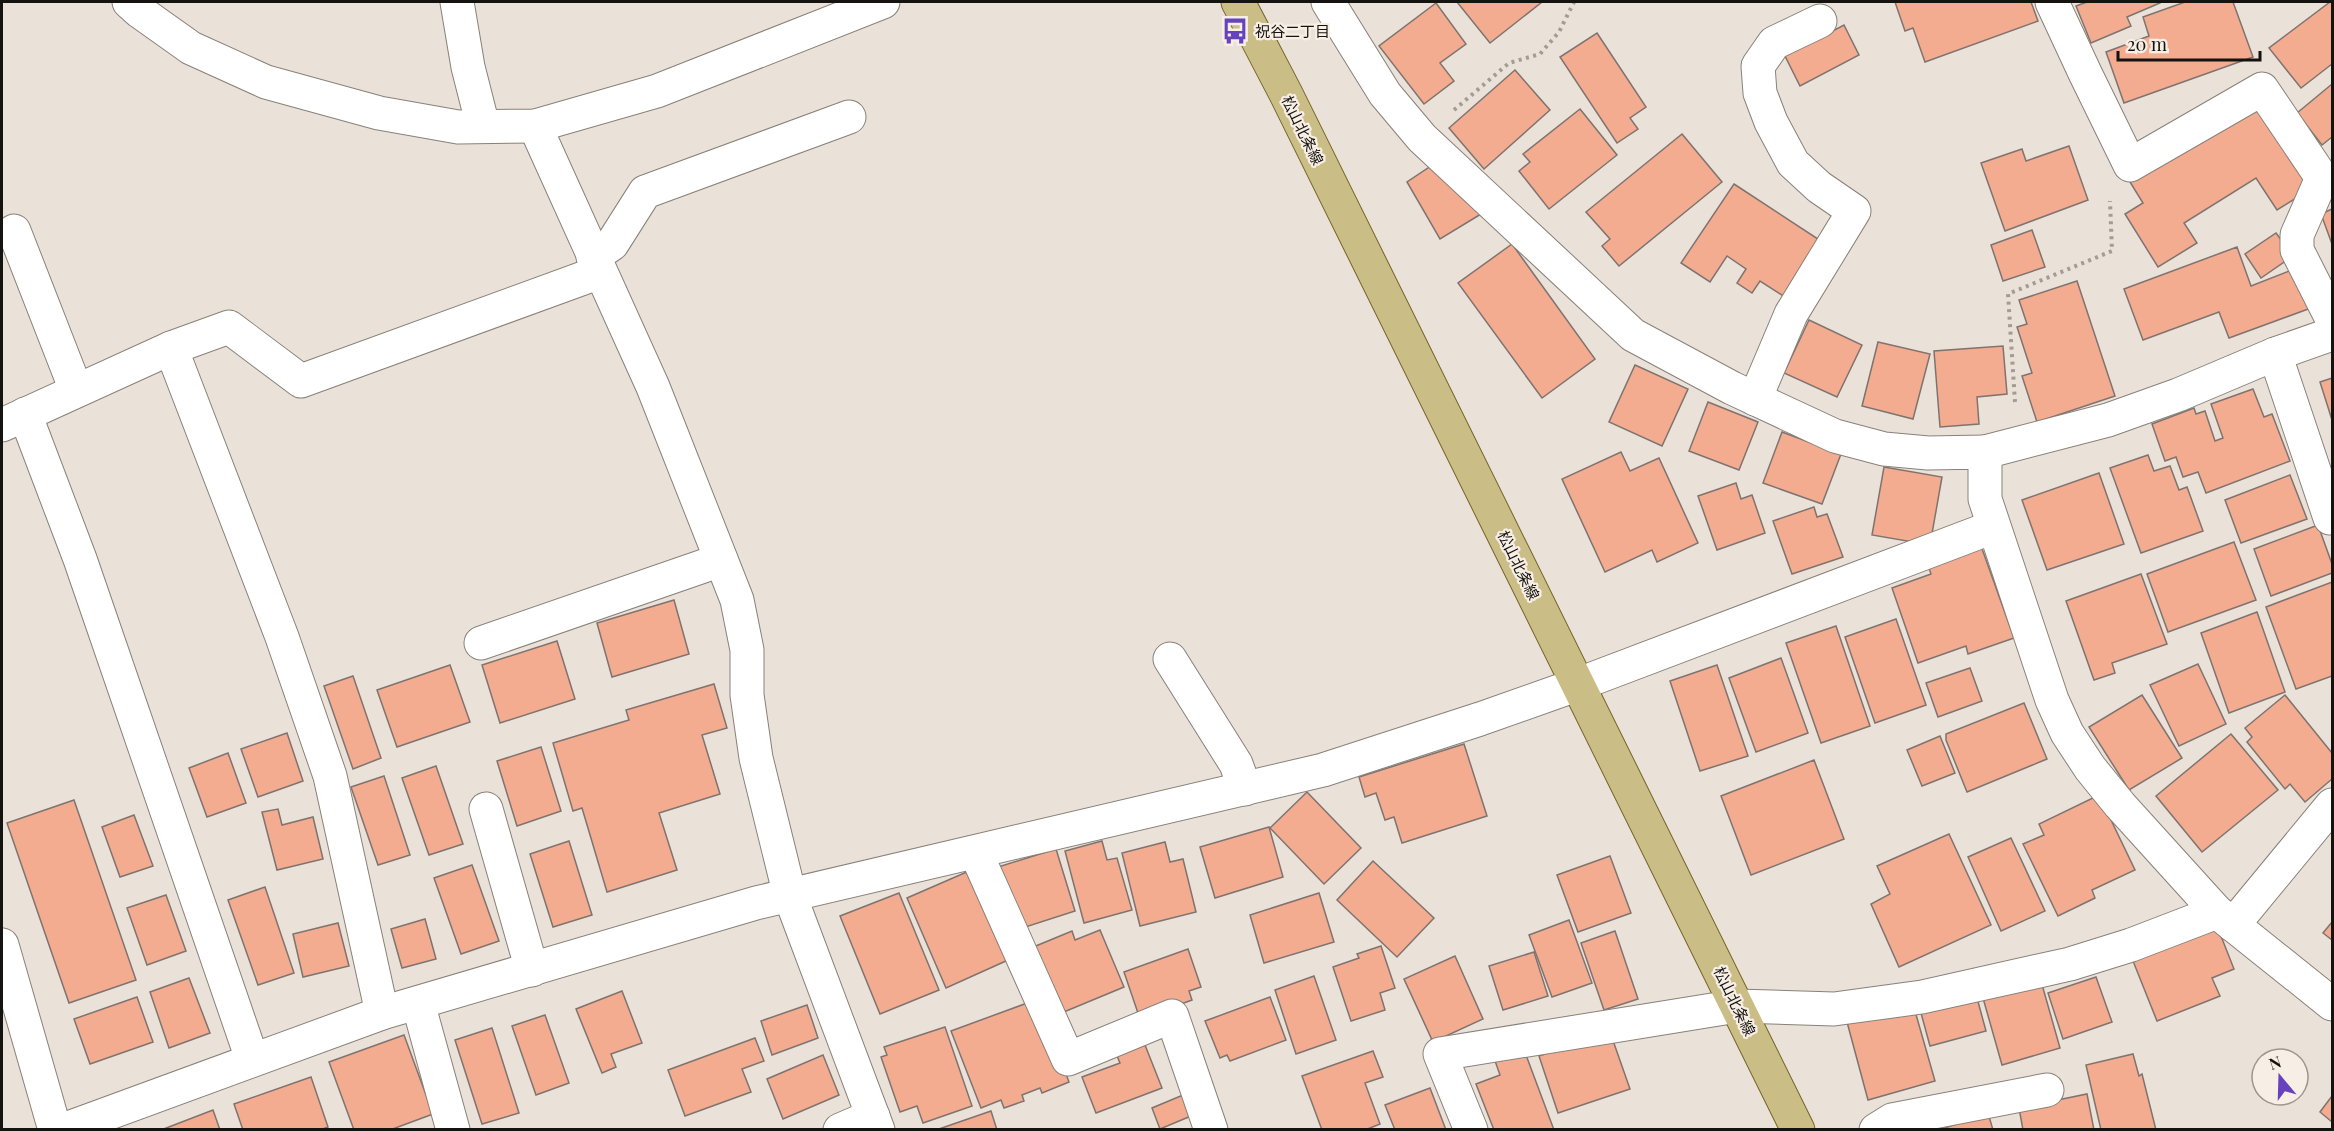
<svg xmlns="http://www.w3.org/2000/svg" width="2334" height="1131" font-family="'Playfair Display','Noto Sans JP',serif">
	<rect width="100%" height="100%" fill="#eae1d8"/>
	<g fill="#f4ac91" stroke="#7f736f" stroke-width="1.5">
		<path d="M1457,2h85l-52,41z"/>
		<path d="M1895,2h136l7,19 -113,41 -12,-34 -8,3z"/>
		<path d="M2087,2h73v1l-33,14 4,9 -40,17 -15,-37z"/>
		<path d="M2185,2h48l20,55 -129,46 -18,-51 43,-16 -6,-19z"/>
		<path d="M2330,2h2v62l-31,24 -32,-40z"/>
		<path d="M1436,3l30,41 -26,19 14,18 -30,23 -45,-58z"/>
		<path d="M1844,25l15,30 -59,31 -15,-30z"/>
		<path d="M1597,33l49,74 -16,11 8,11 -21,14 -57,-86z"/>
		<path d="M1515,70l35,40 -66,59 -35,-41z"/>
		<path d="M2332,84v53l-10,8 -25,-32z"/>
		<path d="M2259,102l53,86 -35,22 -21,-32 -72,45 13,20 -39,24 -33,-53 18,-11 -13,-21z"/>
		<path d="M1580,109l37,46 -68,54 -30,-38 11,-9 -7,-8z"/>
		<path d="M1682,134l40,48 -103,84 -17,-20 8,-7 -24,-27z"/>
		<path d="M2069,146l19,54 -83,31 -24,-68 41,-14 4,12z"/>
		<path d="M1431,166l50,48 -41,25 -33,-57z"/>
		<path d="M1734,184l87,57 -36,56 -25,-16 -8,12 -15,-10 9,-14 -19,-13 -17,26 -29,-19z"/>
		<path d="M2332,209v35l-11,-30z"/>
		<path d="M2032,230l13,37 -42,14 -12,-36z"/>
		<path d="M2276,233l17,23 -32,22 -16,-24z"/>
		<path d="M1512,244l83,115 -53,39 -84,-115z"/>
		<path d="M2237,247l14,39 46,-18 14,40 -82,30 -10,-26 -76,28 -19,-51z"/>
		<path d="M2077,281l38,115 -78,26 -15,-46 10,-3 -15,-46 10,-3 -8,-24z"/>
		<path d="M1809,320l53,25 -25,52 -53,-24z"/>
		<path d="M1878,342l52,12 -17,65 -51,-13z"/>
		<path d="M2003,346l4,48 -30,3 2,27 -39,3 -6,-76z"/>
		<path d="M1635,365l53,24 -26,57 -53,-24z"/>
		<path d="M2332,378v42l-12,-38z"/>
		<path d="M2253,389l11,28 8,-3 18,47 -84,32 -8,-21 -15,5 -7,-20 -11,4 -13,-37 42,-16 2,6 9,-3 10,30 8,-3 -12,-34z"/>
		<path d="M1708,402l50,20 -19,48 -50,-19z"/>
		<path d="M1782,432l59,22 -19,50 -59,-21z"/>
		<path d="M1621,452l9,19 29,-13 39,85 -41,19 -5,-12 -47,22 -43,-93z"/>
		<path d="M2148,455l6,16 16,-5 9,24 8,-3 16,44 -62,22 -31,-85z"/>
		<path d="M1884,467l58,10 -12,68 -58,-10z"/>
		<path d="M2099,473l25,71 -77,26 -25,-70z"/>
		<path d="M2290,475l17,44 -66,24 -16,-43z"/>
		<path d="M1736,483l5,16 11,-4 13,38 -48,17 -19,-54z"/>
		<path d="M1814,507l3,10 10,-3 16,43 -51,17 -19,-53z"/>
		<path d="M2318,525l14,39v9l-61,23 -17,-47z"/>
		<path d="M2234,542l22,58 -88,32 -21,-58z"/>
		<path d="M1981,546l33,92 -46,16 -2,-8 -48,17 -26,-75 39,-14 -3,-9z"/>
		<path d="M2141,574l26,70 -55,19 3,10 -21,7 -28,-79z"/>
		<path d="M2332,582v94l-36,13 -30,-82z"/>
		<path d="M674,600l15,54 -77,23 -15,-54z"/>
		<path d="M2257,612l28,80 -56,21 -28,-80z"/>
		<path d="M1896,619l30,86 -51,18 -30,-86z"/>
		<path d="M1836,626l34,100 -49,17 -35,-100z"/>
		<path d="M557,641l18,58 -75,24 -18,-58z"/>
		<path d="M1781,658l27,75 -52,19 -27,-74z"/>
		<path d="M2198,664l28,60 -47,22 -29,-61z"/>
		<path d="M450,665l20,57 -73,25 -20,-57z"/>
		<path d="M1717,665l31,91 -48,15 -30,-90z"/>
		<path d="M1970,668l12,33 -44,16 -12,-34z"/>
		<path d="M353,676l28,82 -28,11 -29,-83z"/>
		<path d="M714,684l13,44 -25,7 18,59 -61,19 18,57 -70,22 -25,-84 -9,3 -20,-68 76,-23 -3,-10z"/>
		<path d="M2142,695l40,63 -53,32 -40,-63z"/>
		<path d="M2285,695l47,58v26l-27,23 -15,-18 -5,5 -38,-47 5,-5 -7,-9z"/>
		<path d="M2024,703l23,56 -80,33 -21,-52v-6z"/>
		<path d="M287,733l16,48 -45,16 -17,-48z"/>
		<path d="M2231,734l47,56 -76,62 -46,-56z"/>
		<path d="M1940,736l15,37 -33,13 -15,-36z"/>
		<path d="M1464,744l23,72 -85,27 -8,-26 -9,3 -9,-27 -11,4 -6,-20z"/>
		<path d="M541,747l20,64 -44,15 -20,-65z"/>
		<path d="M228,753l18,50 -39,14 -18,-49z"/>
		<path d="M1814,760l30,79 -93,36 -30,-79z"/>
		<path d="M436,766l27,78 -34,11 -27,-77z"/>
		<path d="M384,776l26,79 -32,10 -27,-78z"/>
		<path d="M1307,792l54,56 -37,36 -54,-56z"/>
		<path d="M2099,795l36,75 -43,20 3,8 -37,18 -35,-72 21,-9 -5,-11z"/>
		<path d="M74,800l62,180 -67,23 -62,-180z"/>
		<path d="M278,809l4,16 31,-8 10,42 -46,11 -15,-58z"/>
		<path d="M134,815l19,51 -33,11 -18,-50z"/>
		<path d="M1269,827l14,50 -68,21 -15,-51z"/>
		<path d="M1949,834l42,91 -92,42 -28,-63 19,-10 -13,-28z"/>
		<path d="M2011,838l34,73 -44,20 -33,-74z"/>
		<path d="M569,841l23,74 -39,12 -23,-73z"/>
		<path d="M1102,841l5,19 10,-2 15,52 -48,13 -19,-72z"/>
		<path d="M1165,842l5,20 13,-3 13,53 -56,14 -18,-73z"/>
		<path d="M1056,849l19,62 -59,19 -21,-62z"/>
		<path d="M1610,856l21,57 -53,19 -21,-57z"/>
		<path d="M1373,861l61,57 -37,39 -60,-57z"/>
		<path d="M472,865l27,76 -38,13 -27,-76z"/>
		<path d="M969,871l39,89 -62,28 -39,-90z"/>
		<path d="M265,887l29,86 -36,12 -30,-85z"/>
		<path d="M899,893l40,97 -59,24 -40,-98z"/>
		<path d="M1319,893l15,49 -70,21 -14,-48z"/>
		<path d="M166,895l20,56 -39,14 -20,-57z"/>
		<path d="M425,919l11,40 -34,9 -11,-39z"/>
		<path d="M1569,920l23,63 -40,14 -23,-62z"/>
		<path d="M2332,922v18l-9,-7z"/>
		<path d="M338,923l11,43 -46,11 -10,-43z"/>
		<path d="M2217,926l17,43 -22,9 8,18 -63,25 -24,-60z"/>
		<path d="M1100,930l24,57 -65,27 -28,-66 41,-17 3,9z"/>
		<path d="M1615,931l23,68 -34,11 -23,-67z"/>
		<path d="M1381,946l14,42 -15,5 5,17 -34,11 -18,-54 26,-9 -2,-4z"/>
		<path d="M1188,949l13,38 -12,4 3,9 -52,19 -16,-47z"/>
		<path d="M1534,952l14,44 -45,14 -14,-44z"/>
		<path d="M1455,956l28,63 -50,23 -29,-63z"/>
		<path d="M1314,976l22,64 -40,14 -21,-64z"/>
		<path d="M2096,977l16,45 -49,17 -15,-46z"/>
		<path d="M189,978l21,55 -41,15 -19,-56z"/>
		<path d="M2041,981l19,67 -58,17 -19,-67z"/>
		<path d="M622,991l20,52 -31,11 5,13 -14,6 -26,-64z"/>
		<path d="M137,997l16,45 -63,22 -16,-45z"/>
		<path d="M1270,997l16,43 -56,21 -3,-6 -7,3 -15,-37z"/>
		<path d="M1977,998l9,33 -56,15 -9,-33z"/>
		<path d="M1038,999l31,83 -27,11 -2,-5 -18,7 2,6 -20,7 -3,-8 -20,8 -30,-77z"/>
		<path d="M1913,1004l22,77 -67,19 -21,-78z"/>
		<path d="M807,1005l11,33 -46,17 -11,-34z"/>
		<path d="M545,1015l24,68 -33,12 -24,-69z"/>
		<path d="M945,1027l27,79 -49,17 -6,-17 -17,6 -19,-55 6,-2 -3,-8z"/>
		<path d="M492,1028l27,85 -37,11 -27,-84z"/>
		<path d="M1610,1032l20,57 -72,24 -19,-57z"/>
		<path d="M404,1035l29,79 -43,16h-36l-25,-68z"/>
		<path d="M755,1038l9,23 -22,8 9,23 -66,24 -17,-46z"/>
		<path d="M1145,1045l17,43 -66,25 -14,-36 38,-14 -3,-7z"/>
		<path d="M1523,1047l31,83h-60l-18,-46 24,-9 -6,-17z"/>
		<path d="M1373,1051l10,26 -18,6 15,41 -15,6h-43l-20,-54z"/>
		<path d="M2133,1054l6,22 3,-2 14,56h-55l-15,-65z"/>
		<path d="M823,1055l16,40 -56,24 -16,-40z"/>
		<path d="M311,1077l17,50 -8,3h-77l-9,-26z"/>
		<path d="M1430,1088l16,42h-51l-10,-25z"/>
		<path d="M2087,1094l7,36h-71l-4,-22z"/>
		<path d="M1183,1095l8,21 -31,13 -8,-21z"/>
		<path d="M2332,1096v26l-12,-10z"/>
		<path d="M213,1110l7,20h-59z"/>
		<path d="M991,1111l6,19h-61z"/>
		<path d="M1988,1113l5,17h-54z"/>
	</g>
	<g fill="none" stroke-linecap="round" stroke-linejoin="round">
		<g stroke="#898179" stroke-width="35">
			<g id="street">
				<path d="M129,2l10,9 52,37 75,34 113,31 79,14 77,-1 122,-35 226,-89"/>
				<path d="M457,2l11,65 15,59"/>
				<path d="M1328,2l57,92 37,44 211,197 99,53 103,48 49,13 44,4 57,-1v47l67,201 15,33 23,35 30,37 97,107"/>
				<path d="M2052,2l33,71 45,92 132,-76 60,89 -25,57v15l35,69"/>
				<path d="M535,126l118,261 84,213 10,50v45l9,63 34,138 88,234"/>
				<path d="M14,231l62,159"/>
				<path d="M593,257l19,-13 33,-52 204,-75"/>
				<path d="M171,348l111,289 48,139 52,237"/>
				<path d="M2275,354l55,164"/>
				<path d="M1755,399l36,-85 63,-103 -35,-24 -26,-24 -22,-41 -11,-29 -2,-27 16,-23 46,-22"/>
				<path d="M25,414l55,145 172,500"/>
				<path d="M2,425l169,-77 58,-21 72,54 299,-109"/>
				<path d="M1985,452l123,-32 70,-25 97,-41 57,-20"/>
				<path d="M481,643l240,-83"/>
				<path d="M1170,659l66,105 9,25"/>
				<path d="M486,809l46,161"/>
				<path d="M976,853l92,206 104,-43 39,114"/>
				<path d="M2233,925l99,-120"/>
				<path d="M2,945l53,185"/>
				<path d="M418,1003l35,127"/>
				<path d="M63,1130l319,-117 374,-110 567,-133 157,-51 99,-35 414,-157"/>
				<path d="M840,1130l33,-14"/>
				<path d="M1471,1130l-31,-76 297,-48 97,3 88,-12 148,-33 61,-19 86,-33 115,92"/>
				<path d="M1876,1130l16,-10 155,-30"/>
			</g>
		</g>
		<g stroke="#736528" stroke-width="35">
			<path id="primary" d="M1238,2l48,92 512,1036"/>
		</g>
		<g stroke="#a29c94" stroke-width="4" stroke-dasharray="3 4.5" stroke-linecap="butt">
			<path d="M1454,110l55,-47 31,-9 19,-22 15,-30"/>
			<path d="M2015,402l-7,-108 104,-43 -2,-50"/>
		</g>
		<use href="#street" stroke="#fff" stroke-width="33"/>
		<use href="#primary" stroke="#cabd86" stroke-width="33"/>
	</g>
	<defs>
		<g id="bus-bare" transform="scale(2.07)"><path d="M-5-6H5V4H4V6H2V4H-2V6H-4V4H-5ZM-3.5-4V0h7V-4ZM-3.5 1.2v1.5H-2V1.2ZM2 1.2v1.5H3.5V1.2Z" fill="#6643bc" stroke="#f7eee5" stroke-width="2.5" paint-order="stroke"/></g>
	</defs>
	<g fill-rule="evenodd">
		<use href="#bus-bare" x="1235" y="31"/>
	</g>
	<g text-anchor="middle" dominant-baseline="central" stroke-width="4.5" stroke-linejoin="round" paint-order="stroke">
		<g font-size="15" fill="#15130f" stroke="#f7eee5" text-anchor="start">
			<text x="1255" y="31">祝谷二丁目</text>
		</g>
		<g font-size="15" fill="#15130f" stroke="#f7eee5">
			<text transform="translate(1303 130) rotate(64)">松山北条線</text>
			<text transform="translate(1519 565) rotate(64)">松山北条線</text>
			<text transform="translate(1735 1001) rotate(64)">松山北条線</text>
		</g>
	</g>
	<rect width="2334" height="1131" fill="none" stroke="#15130f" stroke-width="6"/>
	<g transform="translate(2280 1077) rotate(341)"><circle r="28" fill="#f7eee5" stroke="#9d968f" stroke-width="1.5"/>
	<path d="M0-4.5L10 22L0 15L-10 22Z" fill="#6643bc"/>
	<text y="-9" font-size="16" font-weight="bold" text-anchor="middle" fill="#15130f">N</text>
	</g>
	<path d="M2118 51v9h142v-9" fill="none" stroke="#15130f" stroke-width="3"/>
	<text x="2127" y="51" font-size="18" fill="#15130f" stroke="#f7eee5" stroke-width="4.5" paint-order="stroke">20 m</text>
</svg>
